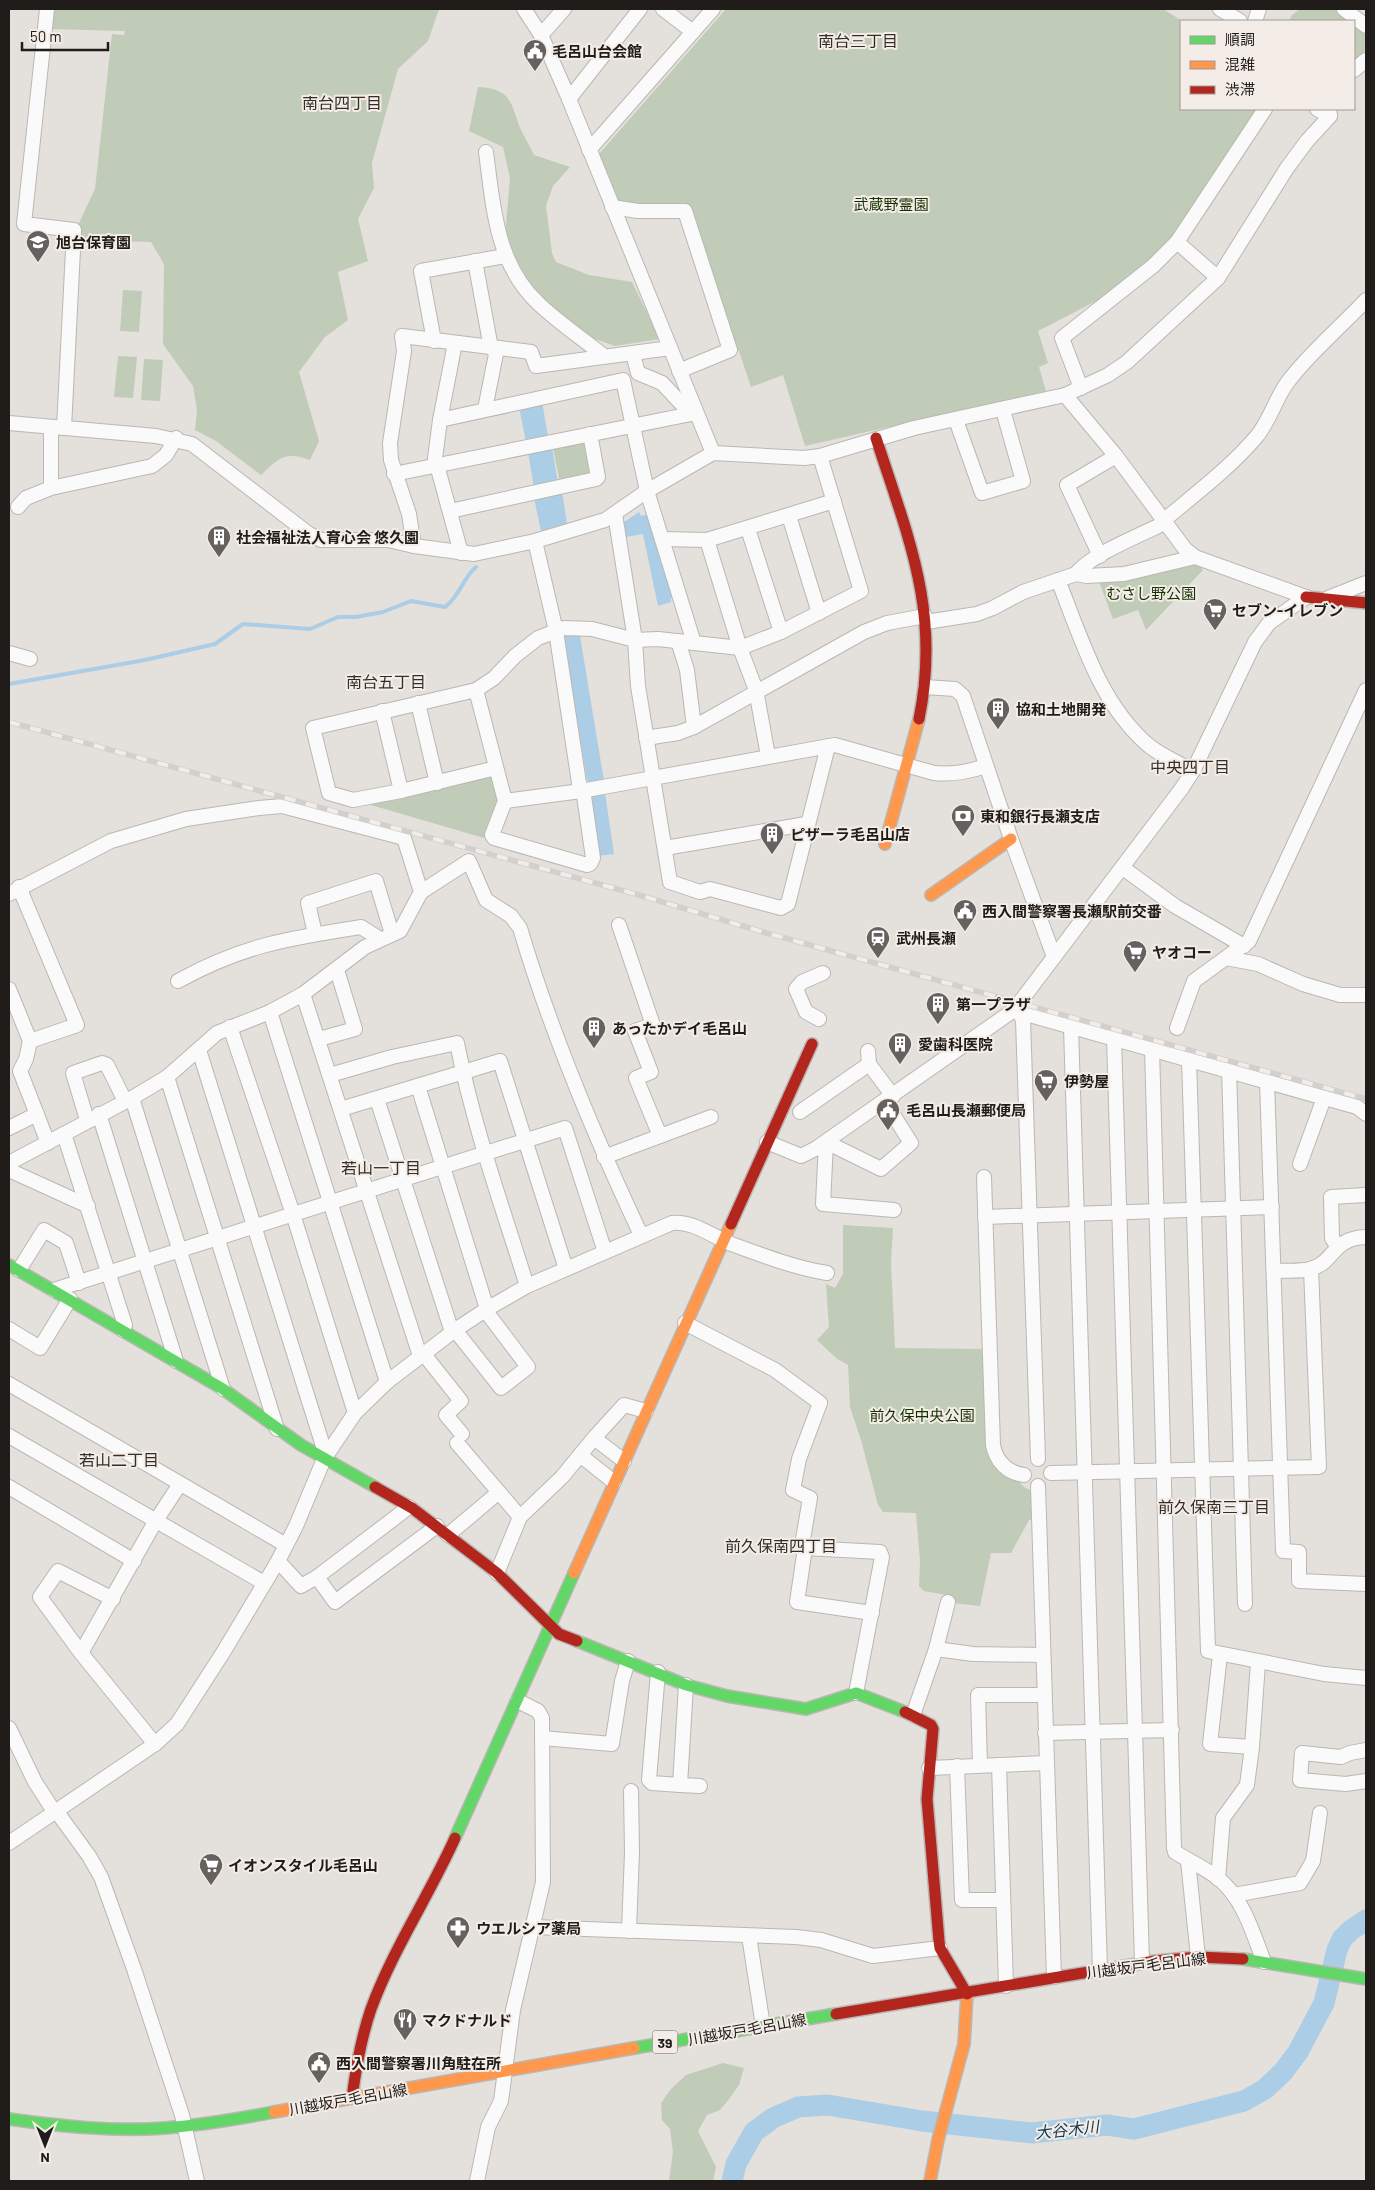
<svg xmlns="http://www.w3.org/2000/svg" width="1375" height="2190" font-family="Barlow,'Noto Sans JP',sans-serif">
	<rect width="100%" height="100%" fill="#e4e0dc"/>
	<g fill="#c0ccb7">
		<path d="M51,9h388l-11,32 -30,28 -26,94 2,25 -16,31 10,42 -30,11 10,48 -23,17 -26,35 20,69 -9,19c-25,-9 -31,-2 -49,15l-45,-34 -21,-11 2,-20 -4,-24 -30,-42 1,-80 -13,-22 -72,-2v-17l16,-34 17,-155 12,1 1,-4 -75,-2z"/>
		<path d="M726,9h437l19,12 -1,88h78l-86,128 -23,25 -48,36 -64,33 10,32 -9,4 7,24 -241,55 -22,-71 -32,12 -12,-36 -7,-5 -45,-138 -70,-4 -18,-50z"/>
		<path d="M1300,9h38l12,12h-61l3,-6z"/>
		<path d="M1354,24l12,10c0,14 0,22 -12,30z"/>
		<path d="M478,87c35,2 32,16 43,43 4,8 9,16 13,25l36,12 -17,19 -7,20 6,47 4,9 33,13 43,7 28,57 -45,7 -31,-11 -22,-15 -42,-46 -15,-38 5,-58 -7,-31 -34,-16z"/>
		<path d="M123,290l19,1 -3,41 -19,-1z"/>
		<path d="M118,356l19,1 -4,41 -19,-1z"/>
		<path d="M144,359l19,1 -3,41 -19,-1z"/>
		<path d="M586,440l8,36 -34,7 -7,-35z"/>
		<path d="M1192,564l8,2 3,4 -57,60 -8,-20 -25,9 -15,-40z"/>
		<path d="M493,775l7,29 -16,34 -120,-35z"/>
		<path d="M843,1225l50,3 -2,35 4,85 90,1 5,102 34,36 10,5v27l-5,1 -18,33h-20l-11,53 -36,-4 2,-7 -22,-4 -5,-5 1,-25 -4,-48 -33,-1 -5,-7 -17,-65 -11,-33 -2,-42 -12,-7 -19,-18 12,-13 -3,-43 9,4 8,-14z"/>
		<path d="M723,2063l21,5 -5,17 -10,14 -9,11 -13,5 -9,16 18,36 -3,14h-44l4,-29 -3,-23 -8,-9 -1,-17 10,-14 15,-14z"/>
	</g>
	<g fill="#abcde5">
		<path d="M542,401l6,36 -22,5 -7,-35z"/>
		<path d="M552,448l6,35 -24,5 -6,-36z"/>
		<path d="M562,491l5,33 -26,7 -7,-33z"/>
		<path d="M639,512l2,4 7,-2 27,83 -4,1v4l-13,4 -15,-72 -17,3 -2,-15z"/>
		<path d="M566,634l14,2 24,145 -14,2 -3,-3 -24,-142z"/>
		<path d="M605,793l9,61 -17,2 -9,-60z"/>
	</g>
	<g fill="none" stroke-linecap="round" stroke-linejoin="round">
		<path stroke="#abcde5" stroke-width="4" d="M9,684l136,-24 70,-16 28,-20 67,5 28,-12h18l27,-5 28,-11 34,6c14,-10 18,-29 31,-40"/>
		<path stroke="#abcde5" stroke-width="21" d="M732,2181l4,-17 18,-32 19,-14 25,-11 30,-2 94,16 110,12 75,-8 27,4 110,-28 21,-12 18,-17 15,-20 26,-49 13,-53 5,-11 9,-9 15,-10"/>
		<g stroke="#bab7b4" stroke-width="16">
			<g id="street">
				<path d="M47,9l-23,215 50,6 -10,198"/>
				<path d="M524,9l17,26 28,64 144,354"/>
				<path d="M663,9l30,23"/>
				<path d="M1220,9l20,12"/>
				<path d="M1344,9l22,17"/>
				<path d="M1255,21l4,-12"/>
				<path d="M541,35l23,-26"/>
				<path d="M1354,70l12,-10"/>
				<path d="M569,99l71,-90"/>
				<path d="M1317,109l13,7"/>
				<path d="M589,150l124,-141"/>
				<path d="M486,152c7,53 10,113 53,152 20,19 44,35 65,52"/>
				<path d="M612,207l26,4h47l45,139 -51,21"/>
				<path d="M1177,242l41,36"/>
				<path d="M475,261l16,87"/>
				<path d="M434,341l-13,-70 84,-15"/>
				<path d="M455,343l-15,77 -5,38 26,95"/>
				<path d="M633,354l5,19 24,10 28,30"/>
				<path d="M1081,388l-19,-50 91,-72 24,-24 88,-133"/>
				<path d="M1065,395l51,61 69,93 10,8 111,40"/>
				<path d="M485,409l12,-60"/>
				<path d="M440,420l183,-40 24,111 47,152"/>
				<path d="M956,420l26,73 41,-12 -20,-71"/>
				<path d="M9,423l147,13 36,8 117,90 12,6h67l26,6 60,8 61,-13 70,-21 42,-29 66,-38 91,5 16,-2 94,-28 151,-33 43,-20 19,-13 91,-84 69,-110 20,-27 23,-25 -1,-7"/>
				<path d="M394,474l302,-61"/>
				<path d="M51,488v-61"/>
				<path d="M18,507l8,-9 25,-10 101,-22 14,-11 10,-17"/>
				<path d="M450,511l146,-32 2,-2 -8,-43"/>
				<path d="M615,514l20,126 3,46 32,196 30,10 10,-3 71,19 7,-4 40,-158"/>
				<path d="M789,516l30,97"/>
				<path d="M1163,521c32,-27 67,-53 94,-85 13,-16 18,-36 30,-53 23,-31 53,-55 79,-83"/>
				<path d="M748,529l33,103"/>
				<path d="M662,539l45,1 127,-39"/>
				<path d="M707,540l33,108 16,42 12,66"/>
				<path d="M414,546l-5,-32 -18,-54 -1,-17 14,-92 -2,-15 129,16 5,14 134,-18"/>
				<path d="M1100,556l-33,-71 49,-29"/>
				<path d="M1076,574c14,-19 66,-40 89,-51"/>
				<path d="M1058,580c23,57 41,122 89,164 12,11 32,19 46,27"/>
				<path d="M1328,598l38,-15"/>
				<path d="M926,622l51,-8 16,-6 30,-16 53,-18 11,2 37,-2 71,-17"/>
				<path d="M678,641l9,29 7,57"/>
				<path d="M9,653l21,6"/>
				<path d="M925,687l30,2 8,7 48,143 43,118"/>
				<path d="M476,690l29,111 -13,34 2,3 93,27 3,-1 3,-6 -9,-62 -5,-13 -23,-152 -21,-90"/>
				<path d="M418,703l19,80"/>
				<path d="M382,711l19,80"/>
				<path d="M646,738l32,-5 16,-6 170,-95 23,-9 38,-7"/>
				<path d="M496,768l-95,23 -48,9 -24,-7 -16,-65 163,-38 18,-12 21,-22 23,-18 26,-10 28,1 43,11 23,-1 82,9 41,-16 80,-41 -41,-135"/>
				<path d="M505,801l76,-10 254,-46 99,28c19,2 34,-1 52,-7"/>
				<path d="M665,848l141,-24"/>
				<path d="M1123,868l52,38 69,40"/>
				<path d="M19,887l58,138 -47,16"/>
				<path d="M421,892l48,-31 17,39 25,16 9,12c31,105 74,207 121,307"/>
				<path d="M9,894l102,-53 75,-22 73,-11 23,-2 122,32 17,54 -21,39 -35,16 -62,47 -33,18 -53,21 -50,44 -35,21 -123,65"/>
				<path d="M619,925l34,100 -18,6 16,41 -15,6 24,58"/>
				<path d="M315,934l-7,-31 68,-22 16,53"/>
				<path d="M1226,958l32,6 45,20 37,11h26"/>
				<path d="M178,981c65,-36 112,-43 183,-54l19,12"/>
				<path d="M9,989l21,52 -4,18 -6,12 28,72"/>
				<path d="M303,994l117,362"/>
				<path d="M1015,1011l342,96 9,7"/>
				<path d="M270,1012l117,370"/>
				<path d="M1020,1014l3,6 15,439"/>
				<path d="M819,1019l-13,-7 -10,-23 6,-7 21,-9"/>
				<path d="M230,1027l63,187 62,199"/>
				<path d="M1071,1027l29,943"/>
				<path d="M1177,1028l17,-47 55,-40 117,-251"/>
				<path d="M1114,1038l28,924"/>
				<path d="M319,1039l36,-10 -18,-59"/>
				<path d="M1152,1048l22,800 1,4c14,9 30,16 43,26 25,20 35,55 46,84"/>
				<path d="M199,1050l124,396 1,13"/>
				<path d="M868,1051l1,13"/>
				<path d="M1189,1059l19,592 116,23 42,4"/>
				<path d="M1229,1069l16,535"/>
				<path d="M330,1075l62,-18 65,-14c16,82 45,163 70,243"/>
				<path d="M167,1077l110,352"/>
				<path d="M1267,1082l16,469 16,1v29l67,3"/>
				<path d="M418,1086l69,223"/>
				<path d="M132,1098l91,291"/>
				<path d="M377,1099l75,233"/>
				<path d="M885,1102l26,41 -30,26 -55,-27 -3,62 71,6"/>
				<path d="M341,1109l159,-48 66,208"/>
				<path d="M800,1112l69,-48 24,32"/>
				<path d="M99,1114l77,247"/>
				<path d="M87,1120l-14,-47 29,-10 5,2 18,36"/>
				<path d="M9,1128l28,-14"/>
				<path d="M64,1134l61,191 -2,5"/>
				<path d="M767,1142l34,14 14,-7 199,-139 168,-222 11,-17 62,-129 14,-19 37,-26"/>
				<path d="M604,1157l107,-40"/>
				<path d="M1300,1164l24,-66"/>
				<path d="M9,1170l79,36"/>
				<path d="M984,1177l9,268c3,16 14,28 31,30"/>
				<path d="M985,1217l287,-10"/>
				<path d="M1337,1246l-5,-8 -1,-41 35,-2"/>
				<path d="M19,1270l25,-40 22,13 13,40"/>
				<path d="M1274,1271c11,-1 25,1 36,-2 25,-6 21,-31 56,-32"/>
				<path d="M54,1290l511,-162 40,124"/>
				<path d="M685,1323l90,47 45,33 -21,56 -6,31 17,8 -8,47 3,3 -8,54 75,11"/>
				<path d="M9,1329l31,19 30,-49"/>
				<path d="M455,1330l46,58 27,-21 -43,-57"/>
				<path d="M423,1353l38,48 -15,14 16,19"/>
				<path d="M9,1384l277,161"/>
				<path d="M9,1436l255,147"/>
				<path d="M594,1438l30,23"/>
				<path d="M457,1443l63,74"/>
				<path d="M580,1455l34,27"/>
				<path d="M1051,1473l268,-6 -8,-198"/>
				<path d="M1038,1486l16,491"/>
				<path d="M9,1487l125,74"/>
				<path d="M409,1507l-92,70 18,25 102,-76"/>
				<path d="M448,1535l51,-43"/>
				<path d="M805,1548l75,4 2,5 -26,136"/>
				<path d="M278,1561l23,25 16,-9"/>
				<path d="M497,1573l23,-56 42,-40 32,-39 30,-33 22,6"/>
				<path d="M113,1599l-55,-28 -18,26 41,56 74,91"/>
				<path d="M936,1649l37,5 70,1"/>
				<path d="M81,1653l74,-131 25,-38"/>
				<path d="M1220,1655l-10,89 42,3"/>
				<path d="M658,1672l-9,108 3,3 28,2 6,-100"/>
				<path d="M913,1715l23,-66 12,-47"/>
				<path d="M9,1728l26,54 20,31"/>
				<path d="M1045,1733l127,-3"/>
				<path d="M542,1738l70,6 10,-63 6,-20"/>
				<path d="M1366,1750l-16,3 -9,4 -39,-4 -2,27 46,4 20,-3"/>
				<path d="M980,1765l-2,-70h65"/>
				<path d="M999,1765l7,221"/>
				<path d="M957,1766l5,134h41"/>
				<path d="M929,1768l117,-5"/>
				<path d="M680,1785l20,1"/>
				<path d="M57,1812l32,44 12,21 33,92 48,146 15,66"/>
				<path d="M9,1843l146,-99 22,-20 47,-73 54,-90 18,-35 28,-67 31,-46 32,-31 68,-52 32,-21 40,-23 145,-63c21,-3 42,15 62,22 30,11 62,23 93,28"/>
				<path d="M1188,1861l10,96"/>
				<path d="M1218,1879l5,-61 24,-33 5,-38 6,-84"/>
				<path d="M1234,1895l66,-12 13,-22 7,-48"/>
				<path d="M533,1927l263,10 25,3 52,16 67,-8"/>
				<path d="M629,1931l3,-79 -1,-61"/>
				<path d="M749,1936l14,90"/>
				<path d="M477,2181l11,-54 13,-26 12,-91 30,-128 -1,-164 -4,-7 -20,-10"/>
			</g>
		</g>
		<g stroke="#bab7b4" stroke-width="14">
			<g id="fast">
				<path d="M9,1265l214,124 78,56 74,42"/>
				<path d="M577,1641l109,44 41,11 79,13 50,-16 49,19"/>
				<path d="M455,1838l119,-265"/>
				<path d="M1243,1959l123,20"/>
				<path d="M634,2048l202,-34"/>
				<path d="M9,2119c51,7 104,13 156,9 37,-3 73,-9 109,-16"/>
			</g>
		</g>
		<g stroke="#bab7b4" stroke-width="14">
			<g id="slow">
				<path d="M885,844l34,-125"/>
				<path d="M931,895l80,-56"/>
				<path d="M574,1573l157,-349"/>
				<path d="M274,2112l360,-64"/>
				<path d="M930,2181l8,-41 26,-96 3,-50"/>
			</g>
		</g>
		<g stroke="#bab7b4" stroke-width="14">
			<g id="jam">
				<path d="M876,438c32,99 65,174 43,281"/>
				<path d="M1306,597l60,6"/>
				<path d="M731,1224l81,-180"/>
				<path d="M375,1487l37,21 85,65 62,61 18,7"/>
				<path d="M905,1712l26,13 2,4 -6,70 12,142 1,7 27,46"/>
				<path d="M836,2014l319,-53 43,-4 45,2"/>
				<path d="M352,2098c4,-31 9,-60 19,-89 22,-60 58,-113 84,-171"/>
			</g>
		</g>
		<use href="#street" stroke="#fbfafa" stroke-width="14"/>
		<use href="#fast" stroke="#63d668" stroke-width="11"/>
		<use href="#slow" stroke="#ff974d" stroke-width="11"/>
		<use href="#jam" stroke="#b3261e" stroke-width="11"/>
		<g stroke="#d1d0ce" stroke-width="5.5">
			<path id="rail" d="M9,722l630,173 124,37 603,167"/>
		</g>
		<use href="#rail" stroke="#f4ece6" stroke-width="4" stroke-dasharray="11" stroke-linecap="butt"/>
	</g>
	<defs>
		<g id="civic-pin" transform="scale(1.25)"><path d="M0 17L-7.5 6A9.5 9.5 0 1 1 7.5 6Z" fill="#64615e" stroke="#f4ece6"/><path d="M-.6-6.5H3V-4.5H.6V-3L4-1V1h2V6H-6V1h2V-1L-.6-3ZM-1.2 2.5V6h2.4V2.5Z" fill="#fff"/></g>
		<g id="school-pin" transform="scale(1.25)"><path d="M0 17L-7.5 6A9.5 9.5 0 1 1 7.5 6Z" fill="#64615e" stroke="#f4ece6"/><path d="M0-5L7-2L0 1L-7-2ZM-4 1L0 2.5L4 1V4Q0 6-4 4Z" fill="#fff"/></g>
		<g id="building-pin" transform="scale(1.25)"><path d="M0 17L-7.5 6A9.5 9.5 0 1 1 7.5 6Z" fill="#64615e" stroke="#f4ece6"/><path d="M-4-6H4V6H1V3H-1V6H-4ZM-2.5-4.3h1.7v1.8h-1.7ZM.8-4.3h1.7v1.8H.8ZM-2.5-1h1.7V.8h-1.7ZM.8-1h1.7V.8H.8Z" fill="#fff"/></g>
		<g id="supermarket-pin" transform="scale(1.25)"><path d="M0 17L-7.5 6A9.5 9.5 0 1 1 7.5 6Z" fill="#64615e" stroke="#f4ece6"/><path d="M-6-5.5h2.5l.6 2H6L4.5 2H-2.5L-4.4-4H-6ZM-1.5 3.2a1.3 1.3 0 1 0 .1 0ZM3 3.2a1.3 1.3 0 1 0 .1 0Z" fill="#fff"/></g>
		<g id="bank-pin" transform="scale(1.25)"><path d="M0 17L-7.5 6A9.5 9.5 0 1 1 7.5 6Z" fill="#64615e" stroke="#f4ece6"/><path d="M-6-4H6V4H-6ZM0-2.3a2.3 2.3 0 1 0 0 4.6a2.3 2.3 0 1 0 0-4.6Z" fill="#fff"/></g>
		<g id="station-pin" transform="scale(1.25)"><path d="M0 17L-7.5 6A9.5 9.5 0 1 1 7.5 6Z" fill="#64615e" stroke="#f4ece6"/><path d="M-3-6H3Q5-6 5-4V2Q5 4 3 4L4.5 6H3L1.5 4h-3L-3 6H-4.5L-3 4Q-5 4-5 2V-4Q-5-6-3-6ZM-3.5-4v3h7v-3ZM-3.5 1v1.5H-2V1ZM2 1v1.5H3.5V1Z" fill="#fff"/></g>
		<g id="pharmacy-pin" transform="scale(1.25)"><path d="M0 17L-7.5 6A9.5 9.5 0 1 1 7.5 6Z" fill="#64615e" stroke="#f4ece6"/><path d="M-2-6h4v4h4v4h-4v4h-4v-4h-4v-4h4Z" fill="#fff"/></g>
		<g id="restaurant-pin" transform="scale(1.25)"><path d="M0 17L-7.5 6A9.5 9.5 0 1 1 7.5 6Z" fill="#64615e" stroke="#f4ece6"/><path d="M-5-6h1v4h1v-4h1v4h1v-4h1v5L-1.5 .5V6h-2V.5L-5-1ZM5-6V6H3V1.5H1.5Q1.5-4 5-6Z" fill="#fff"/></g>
	</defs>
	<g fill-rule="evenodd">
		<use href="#civic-pin" x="535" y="51"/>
		<use href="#school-pin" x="38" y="242"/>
		<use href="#building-pin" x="219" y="537"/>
		<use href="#supermarket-pin" x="1215" y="610"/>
		<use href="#building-pin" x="998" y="709"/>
		<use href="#bank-pin" x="963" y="816"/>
		<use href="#building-pin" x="772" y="834"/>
		<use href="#civic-pin" x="965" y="911"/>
		<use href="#station-pin" x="878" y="938"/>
		<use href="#supermarket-pin" x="1135" y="952"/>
		<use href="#building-pin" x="938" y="1004"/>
		<use href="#building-pin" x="594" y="1028"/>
		<use href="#building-pin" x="900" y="1044"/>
		<use href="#supermarket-pin" x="1046" y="1081"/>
		<use href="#civic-pin" x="888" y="1110"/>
		<use href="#supermarket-pin" x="211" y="1865"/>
		<use href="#pharmacy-pin" x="458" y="1928"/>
		<use href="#restaurant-pin" x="405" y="2020"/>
		<use href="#civic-pin" x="319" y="2063"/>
	</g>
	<g text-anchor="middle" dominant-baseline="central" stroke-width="4" stroke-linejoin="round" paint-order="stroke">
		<rect fill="#f4ece6" stroke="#5f5a57" stroke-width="1" x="652.5" y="2030.5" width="25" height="23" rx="4"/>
		<g font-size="14" font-weight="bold" fill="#1f1c1a">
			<text x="665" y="2042">39</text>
		</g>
		<g font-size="15" font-weight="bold" fill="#1f1c1a" stroke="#f4ece6" text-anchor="start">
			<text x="552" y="51">毛呂山台会館</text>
			<text x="56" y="242">旭台保育園</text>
			<text x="236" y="537">社会福祉法人育心会 悠久園</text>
			<text x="1232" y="610">セブン-イレブン</text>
			<text x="1016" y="709">協和土地開発</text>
			<text x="980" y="816">東和銀行長瀬支店</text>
			<text x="790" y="834">ピザーラ毛呂山店</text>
			<text x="982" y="911">西入間警察署長瀬駅前交番</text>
			<text x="896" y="938">武州長瀬</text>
			<text x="1152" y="952">ヤオコー</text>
			<text x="956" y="1004">第一プラザ</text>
			<text x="612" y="1028">あったかデイ毛呂山</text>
			<text x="918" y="1044">愛歯科医院</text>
			<text x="1064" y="1081">伊勢屋</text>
			<text x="906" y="1110">毛呂山長瀬郵便局</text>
			<text x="228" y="1865">イオンスタイル毛呂山</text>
			<text x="476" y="1928">ウエルシア薬局</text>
			<text x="422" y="2020">マクドナルド</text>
			<text x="336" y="2063">西入間警察署川角駐在所</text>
		</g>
		<g font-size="15" fill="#133201" stroke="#f4ece6">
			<text x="891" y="204">武蔵野霊園</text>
			<text x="1151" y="593">むさし野公園</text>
			<text x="922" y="1415">前久保中央公園</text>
		</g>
		<g font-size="15" fill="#1f1c1a" stroke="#f4ece6">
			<text transform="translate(1146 1965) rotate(-7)">川越坂戸毛呂山線</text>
			<text transform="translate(747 2029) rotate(-10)">川越坂戸毛呂山線</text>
			<text transform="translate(348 2099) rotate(-10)">川越坂戸毛呂山線</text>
		</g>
		<g font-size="16" fill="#342e29" stroke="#f4ece6">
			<text x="858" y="40">南台三丁目</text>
			<text x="342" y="102">南台四丁目</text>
			<text x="386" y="681">南台五丁目</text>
			<text x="1190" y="766">中央四丁目</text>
			<text x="381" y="1167">若山一丁目</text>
			<text x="119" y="1459">若山二丁目</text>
			<text x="1214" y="1506">前久保南三丁目</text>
			<text x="781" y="1545">前久保南四丁目</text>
		</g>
		<g font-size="16" font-style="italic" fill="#133a53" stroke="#f4ece6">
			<text transform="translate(1067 2129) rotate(-6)">大谷木川</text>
		</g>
	</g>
	<rect width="1375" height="2190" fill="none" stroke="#1f1c1a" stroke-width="20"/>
	<rect x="1180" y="20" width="175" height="90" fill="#f4ece6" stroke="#9f9994"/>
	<rect x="1190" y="36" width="25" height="8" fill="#63d668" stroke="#9f9994"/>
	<text x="1225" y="45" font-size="15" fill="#1f1c1a">順調</text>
	<rect x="1190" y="61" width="25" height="8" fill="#ff974d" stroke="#9f9994"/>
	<text x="1225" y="70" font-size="15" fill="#1f1c1a">混雑</text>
	<rect x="1190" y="86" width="25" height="8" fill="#b3261e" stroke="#9f9994"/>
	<text x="1225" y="95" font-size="15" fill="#1f1c1a">渋滞</text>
	<g transform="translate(45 2145) rotate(180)" stroke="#f4ece6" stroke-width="4" paint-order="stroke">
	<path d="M0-4L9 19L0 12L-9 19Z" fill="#1f1c1a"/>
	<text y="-8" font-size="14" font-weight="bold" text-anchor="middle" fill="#1f1c1a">N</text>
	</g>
	<path d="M22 42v8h86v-8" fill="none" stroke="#1f1c1a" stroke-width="2.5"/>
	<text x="30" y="42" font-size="15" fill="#1f1c1a" stroke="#f4ece6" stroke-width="4" paint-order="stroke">50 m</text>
</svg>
